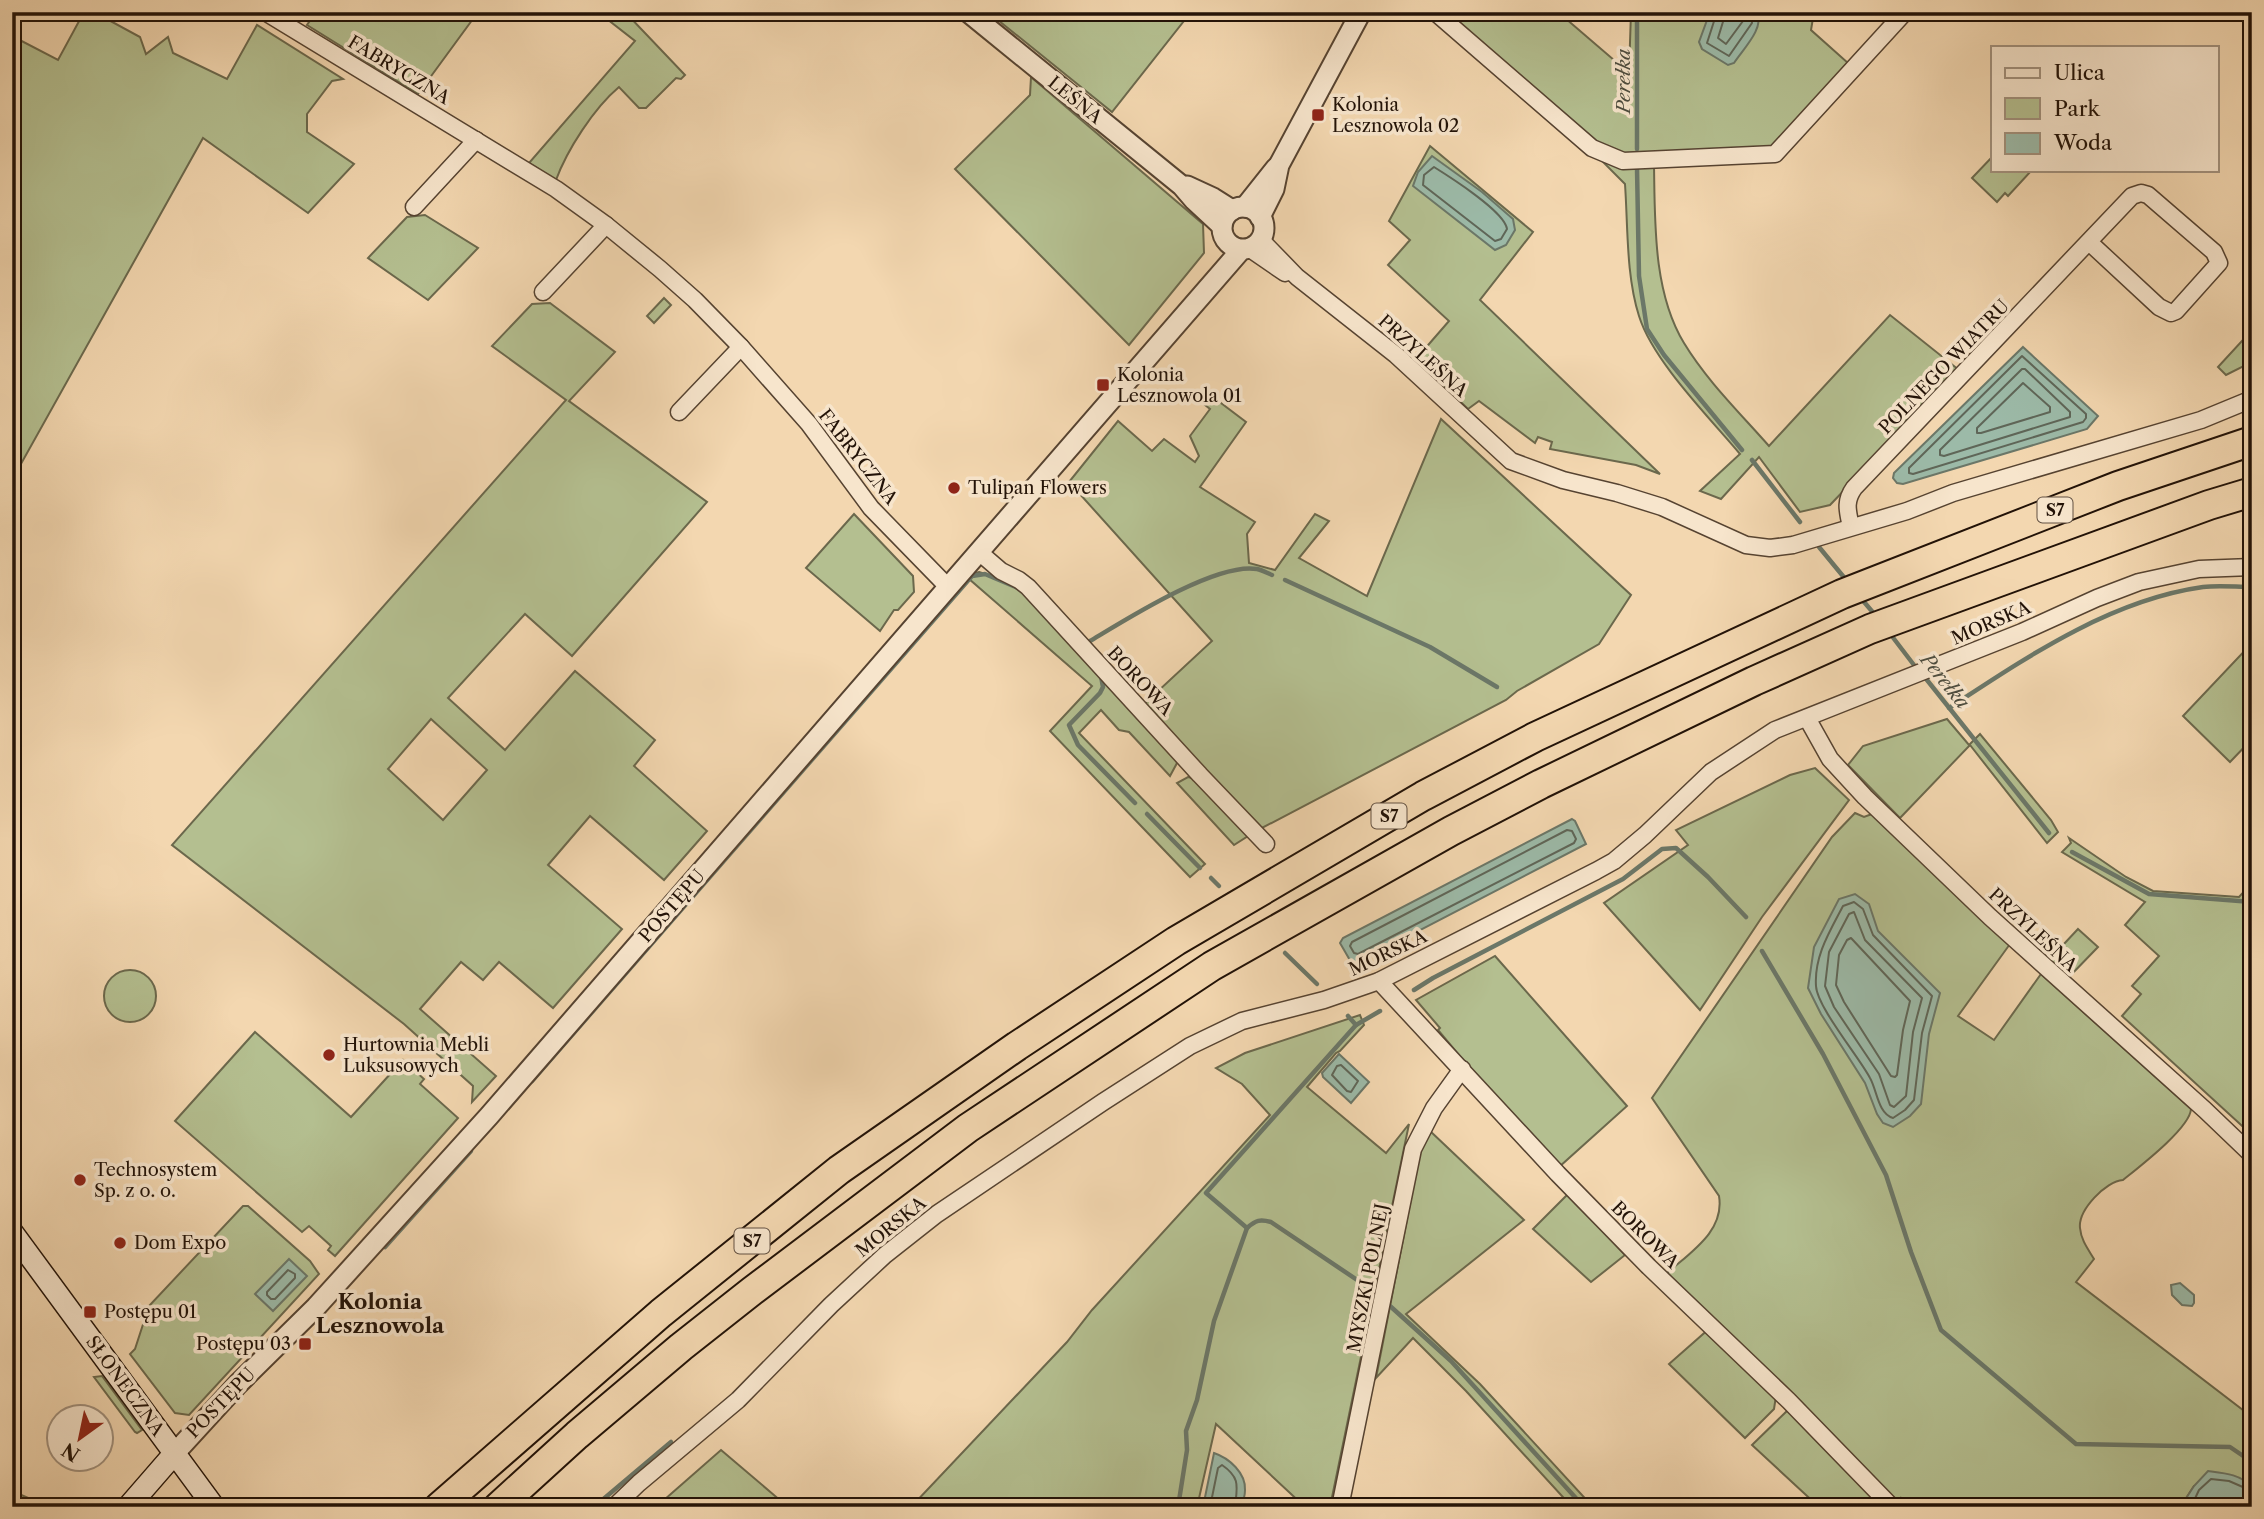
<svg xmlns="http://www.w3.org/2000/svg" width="2264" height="1519" font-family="'Libre Caslon Text',serif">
	<rect width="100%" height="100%" fill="#f3d7b0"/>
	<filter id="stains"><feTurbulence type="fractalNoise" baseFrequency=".00286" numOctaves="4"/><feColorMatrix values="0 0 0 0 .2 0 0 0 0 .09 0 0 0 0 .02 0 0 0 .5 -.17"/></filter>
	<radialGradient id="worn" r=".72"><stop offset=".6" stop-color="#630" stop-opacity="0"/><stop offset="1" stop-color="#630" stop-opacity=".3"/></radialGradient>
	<g fill="#b4bf90" stroke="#6b684c" stroke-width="2" fill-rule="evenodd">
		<path d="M84,12h10l46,25 6,17 22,-17 5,16 54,26 30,-54 86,54 -11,2 -25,33v18l47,32 -46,49 -105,-75 -191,342v-444l46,24z"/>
		<path d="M316,12h162l-60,82 -111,-69z"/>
		<path d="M598,12h27l60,63 -4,4 -5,-1 -30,30h-7l-20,-21c-25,21 -52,63 -63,93l-27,-17 106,-122z"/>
		<path d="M988,12h203l-79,100z"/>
		<path d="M1442,12h116l71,61 2,-61h183l-3,18 37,33 -74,83 -16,5 -128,6 -35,-13z"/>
		<path d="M1031,77l172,147 1,29 -75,92 -174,-176 75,-74z"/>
		<path d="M1430,146l103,86 -53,68 180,174 -24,-9 -86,-16 2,-7 -14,-5 -3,6 -56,-42 -11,8 -52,-50 33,-38 -61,-56 22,-25 -21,-19z"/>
		<path d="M1993,156v14h39l-24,26 -3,-3 -8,9 -25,-24z"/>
		<path d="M1603,162l51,3c1,57 -1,127 30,178 23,38 56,70 85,103l121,-131 69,55 -129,135 -30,7 -41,-55 -38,42 -21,-8 40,-37c-31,-37 -87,-93 -101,-138 -13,-41 -11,-89 -14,-132z"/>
		<path d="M425,215l53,33 -50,52 -60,-42 39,-41z"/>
		<path d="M664,298l7,7 -17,18 -7,-7z"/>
		<path d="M550,303l65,49 -46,49 138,101 -135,154 -47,-42 -77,84 57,52 70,-79 80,69 -21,26 73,65 -43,49 -74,-64 -42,49 74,64 -69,79 -54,-46 -16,18 -22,-18 -41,47 76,67 -24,26 1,-16 -69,-62 -232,-179 394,-445 -74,-54 40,-42zM431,719l56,51 -44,50 -55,-51z"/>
		<path d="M2252,330v32l-26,13 -8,-8z"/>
		<path d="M1213,397l33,25 -46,65 55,35 -8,12 2,29 26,7 40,-56 14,7 -30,37 68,38 74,-177 190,176 -32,49 -82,47 -11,9 -246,129 -117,-124 69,-64 -143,-159 49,-61 34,30 12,-12 31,23 4,-6 -9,-20 20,-27 -10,-8z"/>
		<path d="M854,514l59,62 1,16 -16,18h-4l-14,21 -74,-63z"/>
		<path d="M979,572l15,5 2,-2 23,11 156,169 2,8 -7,13 -41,-44 -10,-2 -18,-20 -22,23 126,131 -15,13 -140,-146 42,-45 -124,-108 3,-4z"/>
		<path d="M2252,643v96l-22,23 -47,-46z"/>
		<path d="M1947,719l22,26 11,-11 71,86 7,12 -11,11 -77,-98 -70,73 -52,-53 15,-19z"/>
		<path d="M1815,768l34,32 -87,117 -62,93 -96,-107 84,-58 -12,-15 114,-55z"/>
		<path d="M1188,777l8,2 52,57 -14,9 -57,-62z"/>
		<path d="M1855,813l9,4 8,-3 138,130 -52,72 36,24 47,-66 150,135c-1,19 -52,58 -68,71 -17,1 -45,30 -43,48 1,12 8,21 14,31l-18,23 176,135v70l-6,-6 -52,5 -11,17c-22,4 -31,-12 -56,4h-217l-9,-9 -3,6 -233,-229c24,-22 60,-43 54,-79l-67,-98 180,-261z"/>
		<path d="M2069,838l57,39 27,14 86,6 13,-14v252l-130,-119 19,-22 -9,-8 27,-30 -34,-31 20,-23 -83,-50 9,-9z"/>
		<path d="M2078,929l20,18 -31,32 -19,-18z"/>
		<path d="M1495,956l132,150 -68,61 -55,-58 -66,-79 2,-2 -24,-28z"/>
		<circle cx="130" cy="996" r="26"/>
		<path d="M1360,1015l4,10 -24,26 -4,2 -29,34 79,66 23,-29 -79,383h-25l-89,-83 -19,83h-286l156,-165 25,-32 178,-195 -28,-31 -26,-16 29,-15z"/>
		<path d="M255,1032l96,85 52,-57 21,19 -4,5 38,34 -123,138 -7,-6 3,-4 -22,-20 -7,6 -127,-111z"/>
		<path d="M1429,1130l95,90 -118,94 74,70 113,123h-21l-106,-116 -53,-53 -37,40 46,-236z"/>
		<path d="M1568,1194l57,61 -34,27 -58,-53z"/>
		<path d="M243,1206h5l62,55 9,13 -130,141 -14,-2 -45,-59 5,-5 14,-43z"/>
		<path d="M1710,1328l66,68 -2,13 -29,29 -76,-74z"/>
		<path d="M102,1376l40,54 -5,3 -2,-1 -41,-55z"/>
		<path d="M1789,1409l96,98h-66l-67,-62z"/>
		<path d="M721,1450l60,51 -5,6h-120z"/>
		<path d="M12,1491l37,16h-37z"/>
	</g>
	<g fill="#9cbaa8" stroke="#6b7768" stroke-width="2">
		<path d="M1710,12h47c8,16 -14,37 -23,51l-6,2 -26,-16 -3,-7z"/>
		<path d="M1432,156l50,36 31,27 2,11 -9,15 -11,5 -82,-64 5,-14z"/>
		<path d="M2023,347l75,69 -11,13 -184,55 -6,-1 -4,-5 1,-5z"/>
		<path d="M1572,819l3,2 11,23 -231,120 -4,-2 -11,-19 3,-5z"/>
		<path d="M1855,894l14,10 9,27 62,62 -11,41 -8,70 -11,12 -17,11 -10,-4 -6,-9 -12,-31 -44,-69 -13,-26 6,-41 25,-48z"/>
		<path d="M1339,1054l30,28 -18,21 -28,-26 -1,-4z"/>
		<path d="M289,1259l18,17 -34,35 -18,-17z"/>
		<path d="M2180,1283l14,12v8l-2,3 -10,-1 -10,-10 -1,-10z"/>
		<path d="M1214,1453c15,5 32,20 31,37 0,5 -2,12 -4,17h-38z"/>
		<path d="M2208,1471c16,2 32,3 44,16v20h-67l-2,-4 11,-17z"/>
	</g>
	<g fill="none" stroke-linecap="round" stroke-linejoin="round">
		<g stroke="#5f6658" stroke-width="2">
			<path d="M1717,12l-10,31 22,13 23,-33 -1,-11"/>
			<path d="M1726,12l-8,26 8,6 17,-23v-9"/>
			<path d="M1434,167c16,10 71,45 73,62l-6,10 -6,2 -72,-56 1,-10z"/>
			<path d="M2022,356l64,58v4l-3,4 -170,52 -4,-1v-5z"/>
			<path d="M2022,369h3l45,43v5l-126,39 -4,-1v-5z"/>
			<path d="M2023,383l27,24v5l-69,21h-4v-5z"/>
			<path d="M1567,830l5,1 4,8 -2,4 -216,111 -4,-1 -4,-7 2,-4z"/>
			<path d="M1854,902l9,7 10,26 59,61 -10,37 -8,67 -9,10 -12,8c-15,-4 -16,-28 -23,-40 -11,-21 -53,-71 -54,-92 -2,-30 14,-55 27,-80z"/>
			<path d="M1854,912l11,28 57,58 -9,34 -7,64 -12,11 -4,-2 -11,-31 -45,-67 -9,-21 4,-34 20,-38z"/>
			<path d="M1851,938l59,63 -7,29 -6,45 -2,2 -4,-1 -47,-74 -8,-17 3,-30 8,-15z"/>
			<path d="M1341,1065l17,16 -7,11 -4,-1 -15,-16 5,-9z"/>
			<path d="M288,1270l7,4v4l-20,21h-4l-4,-4v-3z"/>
			<path d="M1210,1507l8,-39 4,-3c19,13 15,22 13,42"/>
			<path d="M2191,1507l8,-17 12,-11 18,2 23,10"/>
		</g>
		<g stroke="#6b7768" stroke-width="4.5">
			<path d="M1637,149v-137"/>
			<path d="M1637,168l2,108 8,53 17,26 78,95"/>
			<path d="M1752,460l48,62"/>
			<path d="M1819,547l28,34"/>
			<path d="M1285,580l145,67 67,40"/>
			<path d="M1859,596l17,20"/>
			<path d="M1888,631l29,38"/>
			<path d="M1090,641c35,-21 126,-79 167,-72 5,1 10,4 15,6"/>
			<path d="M1923,675l126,158"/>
			<path d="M1101,676l2,11 -3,6 -31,32 9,20 57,58"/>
			<path d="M1949,708c78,-51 161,-108 254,-121 16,-2 33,0 49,0"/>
			<path d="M1147,814l53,54"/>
			<path d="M2072,852l77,42 103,8"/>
			<path d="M1211,878l8,8"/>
			<path d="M1762,951l61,103 63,121 25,77 30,78 135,114 154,3 22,15"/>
			<path d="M1285,953l32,31"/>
			<path d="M1414,990l19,-12 190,-99 39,-30 14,-1 32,29 38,40"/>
			<path d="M1356,1025l24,-14"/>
			<path d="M532,1081l440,-505 13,-2 33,14"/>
			<path d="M1247,1228l-41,-35 150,-168 -8,-9"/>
			<path d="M385,1247l86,-96"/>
			<path d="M1390,1306l61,55 133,146"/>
			<path d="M594,1507l77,-65"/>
			<path d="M1178,1507l9,-57 -1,-19 11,-31 17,-79 33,-93c9,-8 13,-9 24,-6l101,68"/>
		</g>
		<g stroke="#564331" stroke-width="19">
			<g id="minor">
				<path d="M265,12l291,177 50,36 54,44 35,31 46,47 68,77 62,84 77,79"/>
				<path d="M1435,12l157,136 31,13 152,-7 130,-142"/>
				<path d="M414,207l62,-67"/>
				<path d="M1261,240l36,37 99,78 115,106 52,19 54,13 45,14 84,38 24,3 23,-3 114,-34 46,-18 248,-73 51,-21"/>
				<path d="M1250,249l35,24"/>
				<path d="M543,292l63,-67"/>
				<path d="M679,412l62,-65"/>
				<path d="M1851,527c-3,-15 -7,-25 3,-39l278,-292 9,-3 7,2 66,57 5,11 -43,48 -5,2 -12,-6 -70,-65"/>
				<path d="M979,552l22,19 18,9 9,7 172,188 66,69"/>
				<path d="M1807,718l23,41 35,38 125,120 215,193 47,45"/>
				<path d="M1379,981l179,193 91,93 140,134 103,106"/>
				<path d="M614,1507l25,-24 99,-83 93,-95 54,-50 52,-41 166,-112 87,-56 52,-25 82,-21 55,-19 217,-110 18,-10 31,-26 66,-63 64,-42 247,-98 75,-34 42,-16 60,-13 53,-2"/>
				<path d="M1340,1507l73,-358 21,-41 28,-39"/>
			</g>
		</g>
		<g stroke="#564331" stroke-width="23">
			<g id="tertiary">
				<path d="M968,12l214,174 12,14 28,26"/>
				<path d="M1187,186l26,12 19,12"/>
				<circle cx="1243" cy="228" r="21"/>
				<path d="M1245,207l31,-39"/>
				<path d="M1260,217l14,-28 5,-24 82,-153"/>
				<path d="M174,1454l64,-70 78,-77 173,-191 752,-866"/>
			</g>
		</g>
		<g stroke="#221207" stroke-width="24">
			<g id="secondary">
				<path d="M12,1232l202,275"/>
				<path d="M128,1507l46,-53"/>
			</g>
		</g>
		<g stroke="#221207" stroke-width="32">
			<g id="motorway">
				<path d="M439,1507l222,-194 178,-143 178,-124 159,-105 247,-145 112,-59 307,-143 276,-108 134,-45"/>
				<path d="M498,1507l79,-72 104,-88 71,-56 216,-163 244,-162 239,-135 90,-47 213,-103 116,-52 339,-124 43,-13"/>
			</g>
		</g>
		<use href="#minor" stroke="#f7e5cc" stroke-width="16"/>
		<use href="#tertiary" stroke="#f7e5cc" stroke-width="19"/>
		<use href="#secondary" stroke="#f7e5cc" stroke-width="21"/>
		<use href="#motorway" stroke="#f3d7b0" stroke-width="28"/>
	</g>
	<g fill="#8f2418" stroke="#f7e5cc" stroke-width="2.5">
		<rect x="1311" y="108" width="14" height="14" rx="3.5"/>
		<rect x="1096" y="378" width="14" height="14" rx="3.5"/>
		<circle cx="954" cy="488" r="7"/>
		<circle cx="329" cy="1055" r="7"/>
		<circle cx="80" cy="1180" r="7"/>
		<circle cx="120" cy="1243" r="7"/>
		<rect x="83" y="1305" width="14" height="14" rx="3.5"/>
		<rect x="298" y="1337" width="14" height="14" rx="3.5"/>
	</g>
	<g text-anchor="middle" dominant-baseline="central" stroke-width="7" stroke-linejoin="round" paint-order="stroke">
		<g fill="#f7e5cc" stroke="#625142" stroke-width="2">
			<rect x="2037.5" y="497.5" width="35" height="25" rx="5"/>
			<rect x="1371.5" y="803.5" width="35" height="25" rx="5"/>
			<rect x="734.5" y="1228.5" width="35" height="25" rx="5"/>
		</g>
		<g font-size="16" font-weight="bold" fill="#221207">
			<text x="2055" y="510">S7</text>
			<text x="1389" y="816">S7</text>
			<text x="752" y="1241">S7</text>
		</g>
		<g font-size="18" fill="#221207" stroke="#f7e5cc">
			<text transform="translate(399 70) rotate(31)">FABRYCZNA</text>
			<text transform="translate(1075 100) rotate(39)">LEŚNA</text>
			<text transform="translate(1423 356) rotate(42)">PRZYLEŚNA</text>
			<text transform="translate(1944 367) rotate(-46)">POLNEGO WIATRU</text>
			<text transform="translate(858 457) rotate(52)">FABRYCZNA</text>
			<text transform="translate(1991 623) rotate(-23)">MORSKA</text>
			<text transform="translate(1140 681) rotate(47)">BOROWA</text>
			<text transform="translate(672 906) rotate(-49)">POSTĘPU</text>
			<text transform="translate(2033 930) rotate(43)">PRZYLEŚNA</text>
			<text transform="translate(1388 953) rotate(-25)">MORSKA</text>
			<text transform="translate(891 1227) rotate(-39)">MORSKA</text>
			<text transform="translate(1645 1235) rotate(45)">BOROWA</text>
			<text transform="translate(1368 1278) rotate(-79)">MYSZKI POLNEJ</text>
			<text transform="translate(125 1386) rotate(54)">SŁONECZNA</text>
			<text transform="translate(221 1403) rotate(-46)">POSTĘPU</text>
		</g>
		<g font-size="18" fill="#221207" stroke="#f7e5cc" text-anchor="start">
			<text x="1332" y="105">Kolonia<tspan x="1332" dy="21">Lesznowola 02</tspan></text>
			<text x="1117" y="375">Kolonia<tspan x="1117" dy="21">Lesznowola 01</tspan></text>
			<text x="968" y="488">Tulipan Flowers</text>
			<text x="343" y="1045">Hurtownia Mebli<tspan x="343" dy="21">Luksusowych</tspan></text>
			<text x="94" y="1170">Technosystem<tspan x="94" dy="21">Sp. z o. o.</tspan></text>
			<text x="134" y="1243">Dom Expo</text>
			<text x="104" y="1312">Postępu 01</text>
			<text x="291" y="1344" text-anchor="end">Postępu 03</text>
		</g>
		<g font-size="19" font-style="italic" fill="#4d4d3f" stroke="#f7e5cc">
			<text transform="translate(1623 81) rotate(-90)">Perełka</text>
			<text transform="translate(1945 681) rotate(51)">Perełka</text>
		</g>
		<g font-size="21" font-weight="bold" fill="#221207" stroke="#f7e5cc">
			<text x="380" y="1301">Kolonia<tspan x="380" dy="24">Lesznowola</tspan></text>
		</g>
	</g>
	<rect width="2264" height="1519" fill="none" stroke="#f3d7b0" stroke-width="42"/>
	<rect x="14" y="14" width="2236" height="1491" fill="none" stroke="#221207" stroke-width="3.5"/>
	<rect x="21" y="21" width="2222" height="1477" fill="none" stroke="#221207" stroke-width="2"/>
	<rect x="1991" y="46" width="228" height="126" fill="#f7e5cc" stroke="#a2917d" stroke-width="2"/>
	<rect x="2005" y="68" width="35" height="10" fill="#f7e5cc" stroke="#a2917d" stroke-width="2"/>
	<text x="2054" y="80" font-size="21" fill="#221207">Ulica</text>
	<rect x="2005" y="98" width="35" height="21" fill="#b4bf90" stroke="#a2917d" stroke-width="2"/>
	<text x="2054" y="116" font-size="21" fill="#221207">Park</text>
	<rect x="2005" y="133" width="35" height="21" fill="#9cbaa8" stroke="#a2917d" stroke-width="2"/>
	<text x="2054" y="150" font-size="21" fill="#221207">Woda</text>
	<g transform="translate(80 1438) rotate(213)"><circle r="33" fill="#f7e5cc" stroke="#a2917d" stroke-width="2"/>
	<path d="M0-5L12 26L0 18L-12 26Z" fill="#8f2418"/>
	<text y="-10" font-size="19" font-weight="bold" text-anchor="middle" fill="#221207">N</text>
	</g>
	<rect width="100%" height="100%" filter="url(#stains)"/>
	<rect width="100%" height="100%" fill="url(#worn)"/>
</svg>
